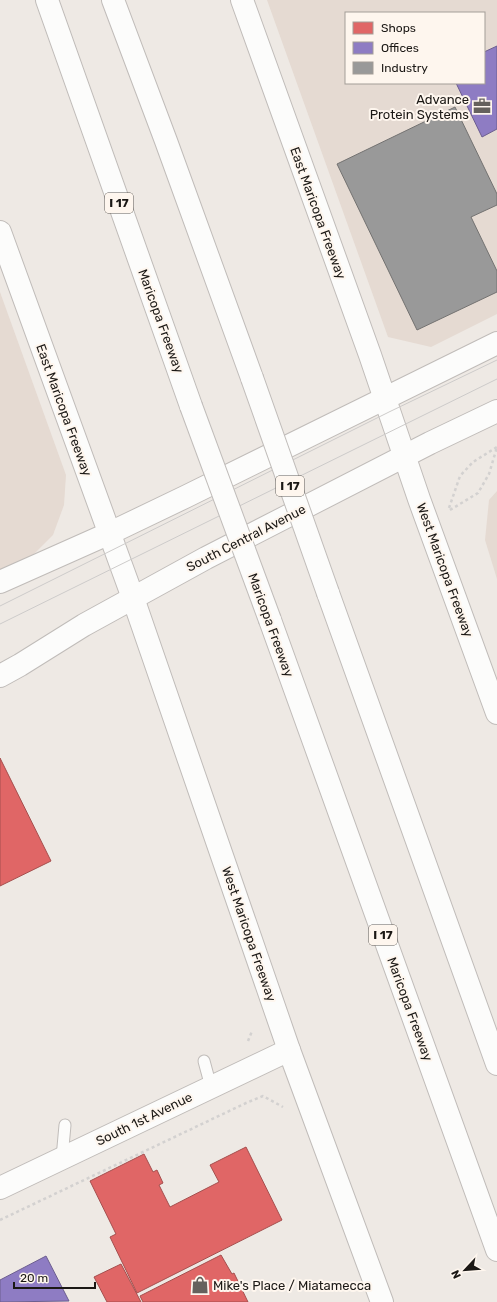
<svg xmlns="http://www.w3.org/2000/svg" width="497" height="1302" font-family="Rubik,sans-serif">
	<rect width="100%" height="100%" fill="#eee9e4"/>
	<g fill="#e5dad2" fill-rule="evenodd">
		<path d="M267,0h230v314l-66,33 -43,-10zM346,13h138v70h-138z"/>
		<path d="M0,292l66,183 -2,30 -11,30 -28,28 -25,12z"/>
		<path d="M497,491v88l-12,-39 4,-40z"/>
	</g>
	<g fill="#e06666" stroke="#a54f4e">
		<path d="M0,758l51,103 -51,25z"/>
		<path d="M246,1147l36,73 -145,73 -27,-56 6,-3 -26,-53 54,-27 9,18 4,-2 6,13 -4,2 11,22 49,-25 -9,-17z"/>
		<path d="M221,1255l11,19 2,-1 14,29h-105l-3,-6z"/>
		<path d="M121,1264l20,38h-34l-13,-25z"/>
	</g>
	<g fill="#8e7cc3" stroke="#6c5e8f">
		<path d="M497,46v83l-15,8 -26,-54h28v-31z"/>
		<path d="M46,1256l23,45 -69,1v-22z"/>
	</g>
	<path fill="#999" stroke="#737271" d="M455,107l42,87v11l-26,12 26,54v21l-80,38 -80,-166z"/>
	<g fill="none" stroke-linecap="round" stroke-linejoin="round">
		<g stroke="#c0bcb9" stroke-width="13">
			<g id="service">
				<path d="M204,1061l7,26"/>
				<path d="M62,1158l3,-33"/>
			</g>
		</g>
		<g stroke="#c0bcb9" stroke-width="24">
			<path id="minor" d="M0,1188l289,-138"/>
		</g>
		<g stroke="#c0bcb9" stroke-width="24">
			<g id="secondary">
				<path d="M242,0l128,355 49,144 78,214"/>
				<path d="M0,232l133,366 156,452 93,252"/>
				<path d="M0,582l110,-49 75,-36 312,-154"/>
				<path d="M0,676l20,-11 64,-40 122,-67 224,-115 67,-32"/>
			</g>
		</g>
		<g stroke="#c0bcb9" stroke-width="24">
			<g id="motorway">
				<path d="M47,0l144,406"/>
				<path d="M113,0l53,141 86,237"/>
				<path d="M328,593l169,471"/>
				<path d="M270,620l227,630"/>
			</g>
		</g>
		<g stroke="#d3d1d0" stroke-width="2.5" stroke-dasharray="3 3" stroke-linecap="butt">
			<path d="M449,508l11,-32 13,-14 24,-15"/>
			<path d="M450,510l28,-17 11,-19 8,-27"/>
			<path d="M248,1041l4,-10"/>
			<path d="M0,1220l246,-117 17,-7 20,11"/>
		</g>
		<use href="#service" stroke="#fcfcfb" stroke-width="11"/>
		<use href="#minor" stroke="#fcfcfb" stroke-width="22"/>
		<use href="#secondary" stroke="#fcfcfb" stroke-width="22"/>
		<use href="#motorway" stroke="#fcfcfb" stroke-width="22"/>
		<g stroke="#cdcbca" stroke-width="1">
			<path d="M0,606l389,-194 108,-52"/>
			<path d="M0,624l497,-245"/>
		</g>
		<g stroke="#c0bcb9" stroke-width="24" stroke-linecap="butt">
			<g id="motorway-bridge">
				<path d="M252,378l76,215"/>
				<path d="M191,406l79,214"/>
			</g>
		</g>
		<use href="#motorway-bridge" stroke="#fcfcfb" stroke-width="22"/>
	</g>
	<defs>
		<g id="office-bare" transform="scale(1.38)"><path d="M-6-3h4V-5.5h4V-3h4V5H-6ZM-1-4.5V-3h2v-1.5ZM-6 0V1H6V0Z" fill="#65615d" stroke="#fef6ee" stroke-width="2.5" paint-order="stroke"/></g>
		<g id="shop-bare" transform="scale(1.38)"><path d="M-5-2.5h2.3a2.7 3.5 0 0 1 5.4 0H5L5.5 6h-11ZM-1.5-2.5h3a1.5 2.3 0 0 0-3 0Z" fill="#65615d" stroke="#fef6ee" stroke-width="2.5" paint-order="stroke"/></g>
	</defs>
	<g fill-rule="evenodd">
		<use href="#office-bare" x="482" y="106"/>
		<use href="#shop-bare" x="200" y="1285"/>
	</g>
	<g text-anchor="middle" dominant-baseline="central" stroke-width="4" stroke-linejoin="round" paint-order="stroke">
		<g fill="#fef6ee" stroke="#5f5b56" stroke-width="1">
			<rect x="105" y="193" width="28" height="20" rx="3"/>
			<rect x="276" y="476" width="28" height="20" rx="3"/>
			<rect x="369" y="925" width="28" height="20" rx="3"/>
		</g>
		<g font-size="12" font-weight="bold" fill="#1b1815">
			<text x="119" y="203">I 17</text>
			<text x="290" y="486">I 17</text>
			<text x="383" y="935">I 17</text>
		</g>
		<g font-size="13" fill="#1b1815" stroke="#fef6ee" text-anchor="end">
			<text x="469" y="99">Advance<tspan x="469" dy="15">Protein Systems</tspan></text>
			<text x="213" y="1285" text-anchor="start">Mike's Place / Miatamecca</text>
		</g>
		<g font-size="13" fill="#1b1815" stroke="#fef6ee">
			<text transform="translate(318 213) rotate(70)">East Maricopa Freeway</text>
			<text transform="translate(161 321) rotate(70)">Maricopa Freeway</text>
			<text transform="translate(64 410) rotate(70)">East Maricopa Freeway</text>
			<text transform="translate(246 538) rotate(-27)">South Central Avenue</text>
			<text transform="translate(445 570) rotate(70)">West Maricopa Freeway</text>
			<text transform="translate(271 625) rotate(70)">Maricopa Freeway</text>
			<text transform="translate(249 934) rotate(71)">West Maricopa Freeway</text>
			<text transform="translate(410 1009) rotate(70)">Maricopa Freeway</text>
			<text transform="translate(144 1119) rotate(-26)">South 1st Avenue</text>
		</g>
	</g>
	<rect x="345" y="12" width="140" height="72" fill="#fef6ee" stroke="#a39d97"/>
	<rect x="353" y="22" width="20" height="12" fill="#e06666" stroke="#a39d97"/>
	<text x="381" y="32" font-size="12" fill="#1b1815">Shops</text>
	<rect x="353" y="42" width="20" height="12" fill="#8e7cc3" stroke="#a39d97"/>
	<text x="381" y="52" font-size="12" fill="#1b1815">Offices</text>
	<rect x="353" y="62" width="20" height="12" fill="#999999" stroke="#a39d97"/>
	<text x="381" y="72" font-size="12" fill="#1b1815">Industry</text>
	<g transform="translate(465 1270) rotate(244)" stroke="#fef6ee" stroke-width="3" paint-order="stroke">
	<path d="M0-3L7 15L0 10L-7 15Z" fill="#1b1815"/>
	<text y="-6" font-size="11" font-weight="bold" text-anchor="middle" fill="#1b1815">N</text>
	</g>
	<path d="M14 1282v6h81v-6" fill="none" stroke="#1b1815" stroke-width="2"/>
	<text x="20" y="1282" font-size="12" fill="#1b1815" stroke="#fef6ee" stroke-width="3" paint-order="stroke">20 m</text>
</svg>
